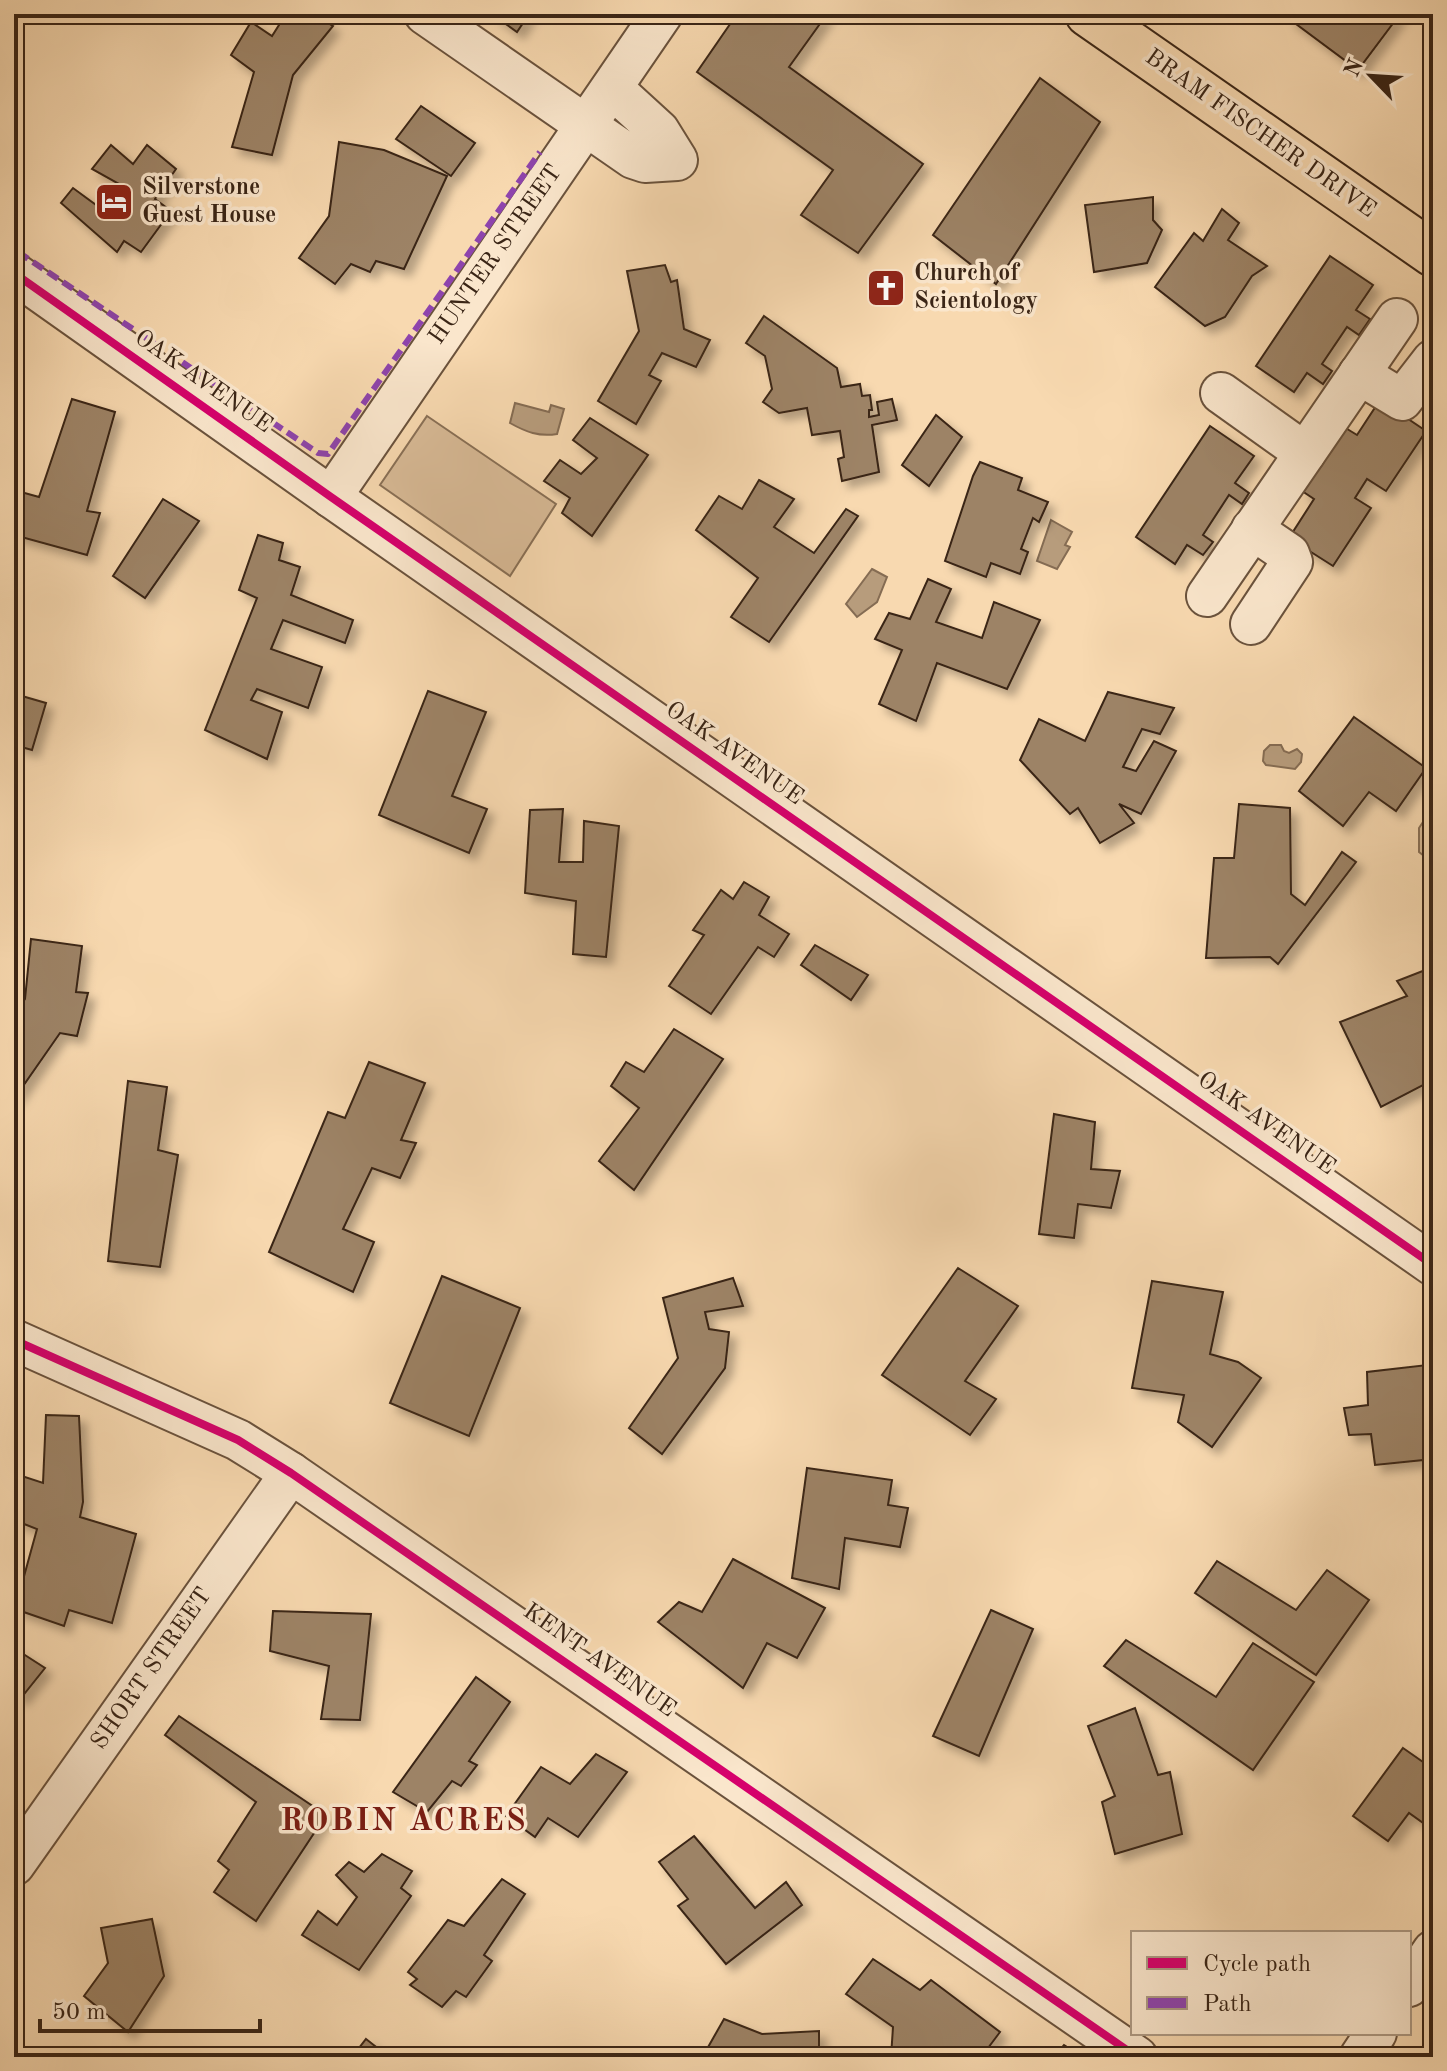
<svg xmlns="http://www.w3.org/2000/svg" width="1447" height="2071" font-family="'Old Standard TT',serif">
	<defs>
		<filter id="shadow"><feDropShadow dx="7" dy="7" stdDeviation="4" flood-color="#0004"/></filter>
	</defs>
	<rect width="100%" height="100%" fill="#f8d9b0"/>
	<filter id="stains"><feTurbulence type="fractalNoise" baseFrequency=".0025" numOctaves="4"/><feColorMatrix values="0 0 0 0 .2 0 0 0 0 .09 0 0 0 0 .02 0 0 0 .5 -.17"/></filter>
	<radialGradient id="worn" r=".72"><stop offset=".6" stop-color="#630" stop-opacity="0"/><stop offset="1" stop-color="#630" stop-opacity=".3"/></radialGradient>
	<g fill="#d8ba96" stroke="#897056" stroke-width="2">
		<path d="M427,416l129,88 -46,72 -130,-91z"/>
		<path d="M1433,807v56l-14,-11v-24z"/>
	</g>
	<g fill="#b79c7c" stroke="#856c53" stroke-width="2">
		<path d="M515,403l34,9 2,-7 13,4 -7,25c-18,3 -31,-2 -47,-11z"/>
		<path d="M1051,520l21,12 -7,13 5,2 -13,22 -20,-8z"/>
		<path d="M872,569l15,8 -10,25 -20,15 -11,-13z"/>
		<path d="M1270,745h11l3,6 5,2 8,-4 5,5 -1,8 -6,7 -29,-4 -3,-4 1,-10z"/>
	</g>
	<g fill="#9d8366" stroke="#3a2516" stroke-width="2" filter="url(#shadow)">
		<path d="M286,14h26l21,12 -40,49 -21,80 -40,-8 22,-75 -23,-17 20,-33 21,14z"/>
		<path d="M492,14h37l-12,18z"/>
		<path d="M737,14h90l-38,53 134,97 -65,89 -57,-38 32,-45 -136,-98z"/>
		<path d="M1291,14h109l-42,56 -70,-52z"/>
		<path d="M1040,78l60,44 -104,162 -63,-49z"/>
		<path d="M421,106l54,37 -24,33 -55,-37z"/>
		<path d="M339,142l45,8 63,26 -43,93 -28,-8 -6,11 -19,-8 -16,20 -36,-26 30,-42z"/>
		<path d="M111,145l22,19 14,-19 29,24 -21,30 16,12 -30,41 -17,-11 -7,11 -56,-49 12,-15 30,22 18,-25 -29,-16z"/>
		<path d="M1153,197v23l9,10 -15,33 -53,9 -9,-67z"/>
		<path d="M1222,209l17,14 -11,17 39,26 -15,10 -27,41 -20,9 -50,-39 39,-54 9,8z"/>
		<path d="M1330,256l43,29 -17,25 14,9 -11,16 -12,-8 -25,37 10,7 -9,13 -16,-11 -13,19 -38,-26z"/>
		<path d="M665,265l6,17 6,-2 7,49 26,11 -14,27 -34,-14 -13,22 12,6 -25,43 -38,-23 41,-70 -12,-60z"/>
		<path d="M764,316l73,52 4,19 19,-3 2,12 8,-1 2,15h-3v7l10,-2 -2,-13 15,-3 5,21 -25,5 7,47 -37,9 -4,-22 6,-2 -4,-26 -28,4 -5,-27 -28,5 -16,-11 9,-13 -7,-33 -19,-13z"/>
		<path d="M72,399l43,13 -28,99 13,2 -13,42 -73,-20v-45l25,7z"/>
		<path d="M1380,400l46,31 -40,60 -19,-12 -12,19 16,10 -38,58 -44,-28 25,-39 -12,-8 42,-64 13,8z"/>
		<path d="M936,415l26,22 -33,49 -27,-21z"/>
		<path d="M590,418l58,37 -56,81 -30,-23 8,-15 -26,-17 16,-21 21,14 16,-16 -24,-18z"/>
		<path d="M1210,426l44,30 -19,27 14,10 -7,11 -13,-9 -26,40 10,7 -10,13 -16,-10 -12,19 -39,-27z"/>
		<path d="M980,462l42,16 -4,12 30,12 -9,20 -6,-4 -12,31 7,3 -8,22 -29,-11 -5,14 -41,-16 28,-85z"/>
		<path d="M759,480l35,19 -20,28 40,26 32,-44 12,7 -89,126 -38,-25 27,-39 -62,-48 23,-34 23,13z"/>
		<path d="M163,499l36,22 -54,77 -32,-22z"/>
		<path d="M258,535l25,8 -4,17 21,7 -9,28 62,25 -8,23 -62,-23 -12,29 51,18 -14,41 -51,-19 -6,11 31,12 -15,47 -62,-29 52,-132 -18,-8z"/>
		<path d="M928,579l23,10 -15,33 46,16 12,-36 46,18 -33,69 -70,-26 -21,58 -37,-17 23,-54 -27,-11 14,-26 21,6z"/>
		<path d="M428,691l58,21 -34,84 35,13 -18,44 -90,-38z"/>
		<path d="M1108,692l66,16 -14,26 -18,-5 -19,38 13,4 18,-30 22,10 -35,63 -22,-10 15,19 -34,20 -22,-35 -8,6 -50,-54 19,-41 46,22z"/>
		<path d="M15,694l31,9 -14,47 -18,-5z"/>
		<path d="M1354,717l72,51 -30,43 -27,-19 -26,34 -44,-35z"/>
		<path d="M1239,804l51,4 1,86 14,11 37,-53 14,10 -78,102 -8,-7 -64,1 8,-100h20z"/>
		<path d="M563,809l-4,53h24l1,-41 35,5 -13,131 -33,-3 3,-53 -51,-8 5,-83z"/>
		<path d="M744,882l25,15 -10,18 30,19 -15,23 -16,-10 -47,67 -42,-28 35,-51 -11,-5 28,-40 12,9z"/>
		<path d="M31,939l51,7 -6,46 12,1 -11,43 -17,-3 -46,66v-83l11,-17z"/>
		<path d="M815,945l53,30 -17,25 -50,-35z"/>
		<path d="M1433,967v113l-52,27 -41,-85 67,-26 -10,-15z"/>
		<path d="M674,1029l49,30 -89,131 -35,-29 40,-53 -28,-22 15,-24 18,10z"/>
		<path d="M369,1062l56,21 -24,57 15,3 -16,35 -28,-10 -29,61 31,13 -21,50 -84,-40 59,-140 17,6z"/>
		<path d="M128,1081l39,6 -9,63 20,5 -18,112 -52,-6z"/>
		<path d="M1054,1114l41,8 -4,47 29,2 -9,37 -33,-4 -4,34 -35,-4z"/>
		<path d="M958,1268l60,38 -53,75 31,18 -26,36 -88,-60z"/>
		<path d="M442,1276l78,32 -51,128 -79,-33z"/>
		<path d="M733,1278l10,28 -38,6 4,17 20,3 -4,36 -63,86 -33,-26 49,-70 -15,-60z"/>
		<path d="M1152,1281l71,11 -13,62 28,8 23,16 -49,69 -34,-25 6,-27 -52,-7z"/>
		<path d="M1427,1365l6,94 -58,6 -4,-31 -22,1 -5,-27 24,-3 -1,-33z"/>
		<path d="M46,1415l33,1 4,86 -3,15 56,17 -24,89 -43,-13 -5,16 -49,-17 22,-80 -23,-9 8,-44 21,7z"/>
		<path d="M807,1468l85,12 -4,25 20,3 -8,39 -55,-9 -6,51 -47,-11z"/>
		<path d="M733,1559l92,49 -28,50 -30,-15 -24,45 -85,-66 21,-20 23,10z"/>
		<path d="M1217,1561l79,49 31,-40 42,30 -53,75 -121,-82z"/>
		<path d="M991,1610l42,19 -54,127 -46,-20z"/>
		<path d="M273,1611l98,3 -11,106 -39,-1 8,-53 -59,-15z"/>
		<path d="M1126,1640l90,57 37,-54 61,39 -61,88 -149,-104z"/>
		<path d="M14,1648l31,20 -24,30 -7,-4z"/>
		<path d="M476,1677l34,25 -41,59 8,4 -16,21 -9,-5 -25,31 -34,-20z"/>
		<path d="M1135,1708l23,67 12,-3 12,62 -67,20 -13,-52 13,-6 -27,-70z"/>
		<path d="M179,1716l147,99 -70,106 -42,-29 15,-22 -11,-9 38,-59 -91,-67z"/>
		<path d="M1403,1748l30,21v6l-9,15 9,5v35l-24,-17 -21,28 -35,-25z"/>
		<path d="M596,1754l31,18 -49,65 -30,-19 -13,19 -29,-21 35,-49 29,17z"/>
		<path d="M694,1836l61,72 31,-26 16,23 -76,59 -48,-58 10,-7 -29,-37z"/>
		<path d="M382,1854l30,17 -11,17 10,8 -52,74 -57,-35 16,-24 19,14 20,-28 -21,-22 13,-13 15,10z"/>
		<path d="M502,1879l23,15 -41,61 8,6 -26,36 -10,-6 -14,16 -32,-22 7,-6 -9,-7 40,-52 16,6z"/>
		<path d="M152,1919l12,57 -36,56 -44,-36 24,-33 -7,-35z"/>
		<path d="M873,1959l47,31 11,-10 69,52 -18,24 -10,-6 -5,7h-76l2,-30 -47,-33z"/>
		<path d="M724,2019l38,15 57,-3v26h-101l-11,-8z"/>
		<path d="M366,2039l23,18h-37z"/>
		<path d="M1064,2045l19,12h-29z"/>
	</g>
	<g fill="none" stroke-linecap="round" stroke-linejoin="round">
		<g stroke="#6a523c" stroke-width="44">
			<g id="minor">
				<path d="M425,14l208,144 12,4 32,-2 -18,-29 -47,-43"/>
				<path d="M14,273l317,224 1102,768"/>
				<path d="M1359,374l43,26 31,-40"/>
				<path d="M1221,393l84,60"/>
				<path d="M331,497l331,-483"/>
				<path d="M1207,596l190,-277"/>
				<path d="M1251,624l41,-62 -3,-8 -37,-25"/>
				<path d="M14,1340l224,100 53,33 846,584"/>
				<path d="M14,1865l277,-392"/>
				<path d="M1409,1986l24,-35"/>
				<path d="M1360,2057l16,-24"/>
			</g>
		</g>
		<g stroke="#3a2516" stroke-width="48">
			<path id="major" d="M1088,14l345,240"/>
		</g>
		<use href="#minor" stroke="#fae6cc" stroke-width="40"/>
		<use href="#major" stroke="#f8d9b0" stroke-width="44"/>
		<path stroke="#8e44ad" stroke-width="6" stroke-dasharray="12 6" stroke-linecap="butt" d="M18,252l300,201 10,1 212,-302"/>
		<g stroke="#fae6cc" stroke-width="13">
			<g id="cycleway">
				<path d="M14,273l317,224 1102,768"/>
				<path d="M14,1340l224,100 53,33 846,584"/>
			</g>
		</g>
		<use href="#cycleway" stroke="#d6006c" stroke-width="8"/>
	</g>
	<defs>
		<g id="hotel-square" transform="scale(2)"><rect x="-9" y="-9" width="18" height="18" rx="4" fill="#8f2418" stroke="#fae6cc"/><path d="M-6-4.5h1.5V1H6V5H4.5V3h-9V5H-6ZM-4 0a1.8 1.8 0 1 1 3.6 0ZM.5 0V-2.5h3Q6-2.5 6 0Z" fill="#fff"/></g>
		<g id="church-square" transform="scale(2)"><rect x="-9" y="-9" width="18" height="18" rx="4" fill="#8f2418" stroke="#fae6cc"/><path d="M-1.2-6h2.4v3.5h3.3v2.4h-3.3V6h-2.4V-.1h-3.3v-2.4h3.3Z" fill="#fff"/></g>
	</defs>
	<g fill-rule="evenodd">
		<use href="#hotel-square" x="114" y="202"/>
		<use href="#church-square" x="886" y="288"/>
	</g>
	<g text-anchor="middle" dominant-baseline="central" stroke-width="7" stroke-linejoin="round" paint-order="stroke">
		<g font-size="24" fill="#3a2516" stroke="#fae6cc">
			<text transform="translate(1260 134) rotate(35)">BRAM FISCHER DRIVE</text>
			<text transform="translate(496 255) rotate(-55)">HUNTER STREET</text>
			<text transform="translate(203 382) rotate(35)">OAK AVENUE</text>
			<text transform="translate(734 754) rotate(35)">OAK AVENUE</text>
			<text transform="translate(1266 1124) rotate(35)">OAK AVENUE</text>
			<text transform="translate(599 1661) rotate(35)">KENT AVENUE</text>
			<text transform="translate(152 1669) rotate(-55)">SHORT STREET</text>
		</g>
		<g font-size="24" font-weight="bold" fill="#3a2516" stroke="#fae6cc" text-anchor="start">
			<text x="142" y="188">Silverstone<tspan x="142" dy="28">Guest House</tspan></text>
			<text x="914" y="274">Church of<tspan x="914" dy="28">Scientology</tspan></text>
		</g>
		<g font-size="32" font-weight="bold" letter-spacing="2" fill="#7a1f14" stroke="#fae6cc">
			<text x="404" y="1822">ROBIN ACRES</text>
		</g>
	</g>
	<rect width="1447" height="2071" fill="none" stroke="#f8d9b0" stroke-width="48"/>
	<rect x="16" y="16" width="1415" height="2039" fill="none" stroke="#3a2516" stroke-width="4"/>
	<rect x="24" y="24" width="1399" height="2023" fill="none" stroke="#3a2516" stroke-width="2"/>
	<rect x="1131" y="1931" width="280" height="104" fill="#fae6cc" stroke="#ad9983" stroke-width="2"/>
	<rect x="1147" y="1957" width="40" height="12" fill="#d6006c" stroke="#ad9983" stroke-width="2"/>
	<text x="1203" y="1971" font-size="24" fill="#3a2516">Cycle path</text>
	<rect x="1147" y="1997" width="40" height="12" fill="#8e44ad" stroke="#ad9983" stroke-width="2"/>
	<text x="1203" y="2011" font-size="24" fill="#3a2516">Path</text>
	<g transform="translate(1371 76) rotate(295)" stroke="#fae6cc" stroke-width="6" paint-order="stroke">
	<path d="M0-6L14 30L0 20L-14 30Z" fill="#3a2516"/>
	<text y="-12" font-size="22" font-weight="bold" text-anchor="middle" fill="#3a2516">N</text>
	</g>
	<path d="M40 2019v12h220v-12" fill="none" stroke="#3a2516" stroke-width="4"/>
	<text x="52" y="2019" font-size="24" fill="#3a2516" stroke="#fae6cc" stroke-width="6" paint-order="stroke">50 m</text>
	<rect width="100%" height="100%" filter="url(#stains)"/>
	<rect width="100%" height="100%" fill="url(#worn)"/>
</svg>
